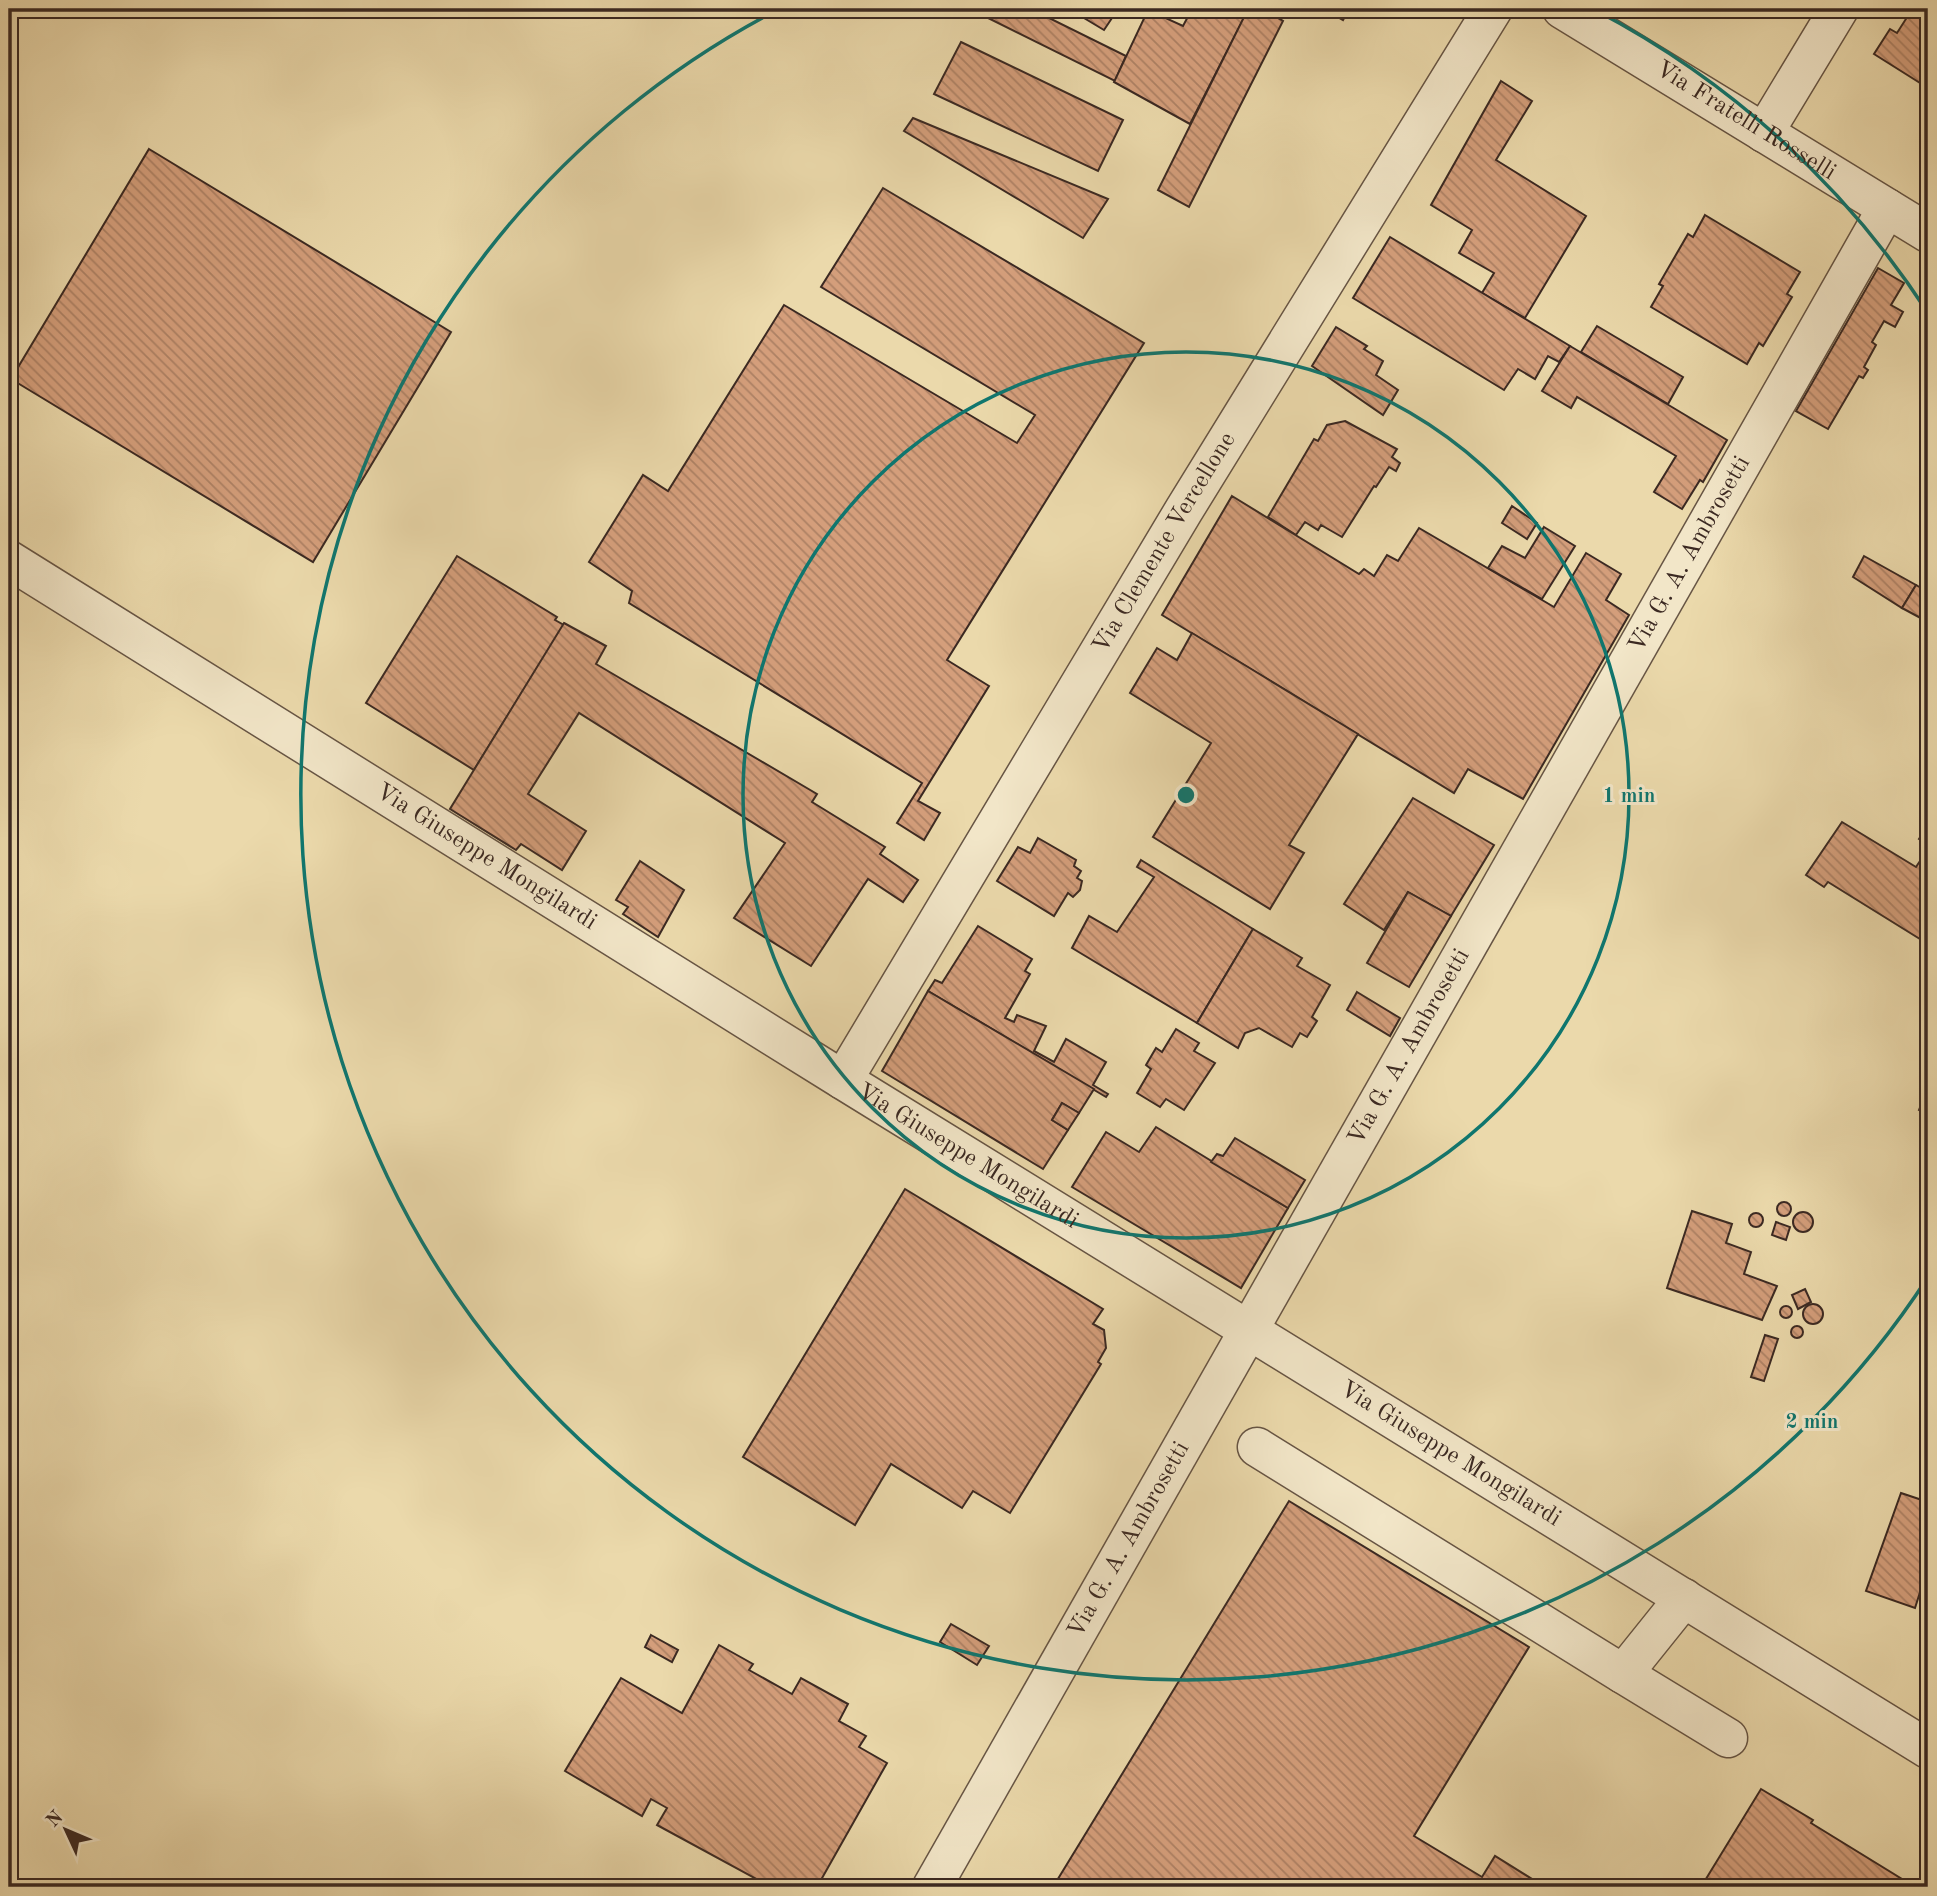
<svg xmlns="http://www.w3.org/2000/svg" width="1937" height="1896" font-family="'Old Standard TT',serif">
	<defs>
		<pattern id="building-back-hatch" width="6" height="6" patternUnits="userSpaceOnUse" patternTransform="scale(1.75)"><rect width="6" height="6" fill="#d49e7b"/><path d="M-1 5l2 2M0 0l6 6M5-1l2 2" fill="none" stroke="#ad8164"/></pattern>
	</defs>
	<rect width="100%" height="100%" fill="#ebd9ab"/>
	<filter id="stains"><feTurbulence type="fractalNoise" baseFrequency=".00286" numOctaves="4"/><feColorMatrix values="0 0 0 0 .2 0 0 0 0 .09 0 0 0 0 .02 0 0 0 .5 -.17"/></filter>
	<radialGradient id="worn" r=".72"><stop offset=".6" stop-color="#630" stop-opacity="0"/><stop offset="1" stop-color="#630" stop-opacity=".3"/></radialGradient>
	<g fill="url(#building-back-hatch)" stroke="#3b2922" stroke-width="2">
		<path d="M970,9h61l95,47 -11,25z"/>
		<path d="M1069,9h49l-14,21z"/>
		<path d="M1192,9h49l-1,2 6,3 -56,110 -76,-42 34,-72 35,16z"/>
		<path d="M1248,9h15l20,12 -94,186 -31,-17z"/>
		<path d="M1324,9h25l-6,11z"/>
		<path d="M1911,11l17,10v67l-54,-34 16,-25 7,4z"/>
		<path d="M961,42l162,78 -25,51 -164,-77z"/>
		<path d="M1501,81l31,20 -36,59 90,56 -61,102 -43,-25 12,-20 -35,-20 13,-23 -41,-25z"/>
		<path d="M913,118l195,81 -25,39 -179,-107z"/>
		<path d="M149,149l302,183 -138,230 -302,-183z"/>
		<path d="M883,188l261,155 -197,317 42,26 -71,115 22,12 -16,27 -27,-17 25,-40 -293,-180 3,-12 -43,-29 54,-87 25,16 116,-186 233,138 18,-28 -214,-128z"/>
		<path d="M1705,215l95,57 -13,22 5,3 -29,49 -4,-3 -12,21 -96,-57 12,-21 -4,-2 29,-50 5,3z"/>
		<path d="M1390,237l180,109 -11,16 -11,-6 -13,23 -17,-10 -14,21 -151,-92z"/>
		<path d="M1878,268l26,15 -13,22 12,7 -8,15 -11,-6 -12,21 4,3 -12,22 4,3 -5,8 -4,-2 -31,53 -32,-18z"/>
		<path d="M1597,326l86,51 -15,27 -87,-52z"/>
		<path d="M1336,327l31,19 -3,3 19,12 -7,14 22,15 -15,25 -71,-49z"/>
		<path d="M1570,346l157,94 -24,42 -3,-2 -18,29 -28,-17 22,-36 -99,-59 -6,11 -29,-17z"/>
		<path d="M1345,421l52,28 -5,8 8,6 -4,8 -7,-4 -13,20 -2,-1 -32,51 -21,-12 -3,5 -13,-8 -9,13 -28,-18 46,-78 4,2 9,-16z"/>
		<path d="M1232,496l127,78 5,-5 10,7 13,-21 11,6 21,-33 135,79 32,-54 35,21 -15,26 23,15 -106,184 -55,-30 -14,24 -292,-178z"/>
		<path d="M1512,506l25,17 -10,16 -25,-16z"/>
		<path d="M1544,527l31,19 -33,53 -54,-31 14,-22 23,12z"/>
		<path d="M457,556l100,61 -2,3 9,5 -90,145 -108,-67z"/>
		<path d="M1864,556l52,29 -14,23 -49,-31z"/>
		<path d="M1916,585l12,7v30l-26,-14z"/>
		<path d="M564,623l42,23 -10,18 221,130 -5,8 73,45 -5,7 38,26 -15,22 -35,-23 -57,87 -77,-48 51,-75 -206,-130 -51,81 58,37 -24,39 -41,-26 -5,6 -66,-41z"/>
		<path d="M1192,633l166,101 -69,111 15,8 -34,56 -117,-72 58,-94 -81,-50 27,-45 20,12z"/>
		<path d="M1413,798l81,47 -43,71 -43,-24 -24,38 -40,-26z"/>
		<path d="M1842,822l74,45 12,-18v95l-100,-62 -4,5 -18,-12z"/>
		<path d="M1928,825v20l-9,-6z"/>
		<path d="M1038,838l38,22 -2,6 7,5 -4,7 5,3 -2,9 -7,7 -5,-4 -14,23 -57,-35 21,-34 12,6z"/>
		<path d="M1141,860l112,69 -56,94 -125,-75 17,-32 28,16 37,-55 -17,-10z"/>
		<path d="M640,861l44,29 -26,47 -35,-23 5,-7 -12,-7z"/>
		<path d="M1408,892l43,24 -42,71 -42,-24z"/>
		<path d="M978,926l54,33 -7,12 5,3 -25,44 9,4 3,-7 29,11 -12,25 20,11 12,-23 40,23 -13,23 15,9 -2,3 -178,-106 7,-11 7,3z"/>
		<path d="M1253,929l49,29 -5,8 33,19 -18,32 5,4 -10,16 -7,-4 -8,14 -33,-19 -14,5 -7,15 -41,-25z"/>
		<path d="M928,991l166,98 -15,24 -17,-10 -10,17 16,10 -25,39 -161,-98z"/>
		<path d="M1357,992l43,26 -10,18 -43,-26z"/>
		<path d="M1176,1029l23,14 -5,8 21,12 -31,47 -18,-11 -6,8 -23,-14 14,-24 -5,-4 10,-17 6,4z"/>
		<path d="M1928,1088v26l-9,-4z"/>
		<path d="M1062,1103l17,10 -11,17 -16,-10z"/>
		<path d="M1156,1127l132,81 -47,80 -169,-101 34,-55 33,20z"/>
		<path d="M1235,1138l70,42 -17,28 -77,-46 6,-8 6,2z"/>
		<path d="M905,1189l198,120 -10,15 11,6 2,18 -8,14 3,2 -91,149 -37,-22 -11,17 -71,-44 -36,61 -112,-68z"/>
		<circle cx="1784" cy="1209" r="7"/>
		<path d="M1692,1211l40,13 -6,19 25,9 -7,22 33,12 -15,34 -95,-32z"/>
		<circle cx="1803" cy="1222" r="10"/>
		<circle cx="1756" cy="1220" r="7"/>
		<path d="M1776,1222l14,5 -4,13 -14,-5z"/>
		<path d="M1805,1289l6,13 -13,7 -6,-14z"/>
		<circle cx="1813" cy="1314" r="10"/>
		<circle cx="1786" cy="1312" r="6"/>
		<circle cx="1797" cy="1332" r="6"/>
		<path d="M1765,1335l13,4 -14,42 -13,-4z"/>
		<path d="M1901,1493l27,9v86l-6,-2 -7,22 -49,-17z"/>
		<path d="M1289,1501l240,146 -115,189 68,41 13,-21 50,31h-492z"/>
		<path d="M951,1624l38,22 -12,19 -37,-23z"/>
		<path d="M651,1635l27,15 -6,12 -27,-15z"/>
		<path d="M719,1645l34,19 -4,6 43,24 9,-16 47,26 -9,17 27,15 -7,11 28,16 -70,124h-20l-12,-7 -4,7h-10l-114,-62 10,-17 -16,-9 -9,17 -77,-45 56,-93 61,35z"/>
		<path d="M1761,1789l52,31 -2,3 104,64h-214z"/>
	</g>
	<g fill="none" stroke-linecap="round" stroke-linejoin="round">
		<g stroke="#675544" stroke-width="41">
			<g id="minor">
				<path id="s1" d="M1562,9l366,224"/>
				<path d="M1764,133l75,-124"/>
				<path id="s2" d="M9,560l834,520 1085,669"/>
				<path id="s3" d="M843,1080l341,-570 309,-501"/>
				<path d="M1257,1447l366,227 61,-76"/>
				<path d="M1623,1674l105,64"/>
				<path id="s4" d="M932,1887l955,-1679"/>
			</g>
		</g>
		<use href="#minor" stroke="#f2e6c8" stroke-width="38"/>
	</g>
	<g fill="none" stroke="#0f766e" stroke-width="3.5">
		<circle cx="1186" cy="795" r="443"/>
		<path d="M1928 1277A885 885 0 1 1 777 10M1595 10A885 885 0 0 1 1928 313"/>
	</g>
	<g text-anchor="middle" dominant-baseline="central" stroke-width="6" stroke-linejoin="round" paint-order="stroke">
		<g font-size="24" fill="#3b2922" stroke="#f2e6c8">
			<text stroke="none"><textPath href="#s1" startOffset="215">Via Fratelli Rosselli</textPath></text>
			<text stroke="none"><textPath href="#s3" startOffset="626">Via Clemente Vercellone</textPath></text>
			<text stroke="none"><textPath href="#s4" startOffset="1533">Via G. A. Ambrosetti</textPath></text>
			<text stroke="none"><textPath href="#s2" startOffset="562">Via Giuseppe Mongilardi</textPath></text>
			<text stroke="none"><textPath href="#s4" startOffset="966">Via G. A. Ambrosetti</textPath></text>
			<text stroke="none"><textPath href="#s2" startOffset="1129">Via Giuseppe Mongilardi</textPath></text>
			<text stroke="none"><textPath href="#s2" startOffset="1696">Via Giuseppe Mongilardi</textPath></text>
			<text stroke="none"><textPath href="#s4" startOffset="399">Via G. A. Ambrosetti</textPath></text>
		</g>
	</g>
	<circle cx="1186" cy="795" r="10" fill="#0f766e" stroke="#f2e6c8" stroke-width="3.5"/>
	<g font-size="21" text-anchor="middle" font-weight="bold" fill="#0f766e" stroke="#f2e6c8" stroke-width="6" stroke-linejoin="round" paint-order="stroke">
		<text x="1629" y="802">1 min</text>
		<text x="1812" y="1428">2 min</text>
	</g>
	<rect width="1937" height="1896" fill="none" stroke="#ebd9ab" stroke-width="35"/>
	<rect x="10" y="10" width="1916" height="1875" fill="none" stroke="#3b2922" stroke-width="3.5"/>
	<rect x="18" y="18" width="1902" height="1861" fill="none" stroke="#3b2922" stroke-width="2"/>
	<g transform="translate(66 1830) rotate(314)" stroke="#f2e6c8" stroke-width="5" paint-order="stroke">
	<path d="M0-5L12 26L0 18L-12 26Z" fill="#3b2922"/>
	<text y="-10" font-size="19" font-weight="bold" text-anchor="middle" fill="#3b2922">N</text>
	</g>
	<rect width="100%" height="100%" filter="url(#stains)"/>
	<rect width="100%" height="100%" fill="url(#worn)"/>
</svg>
